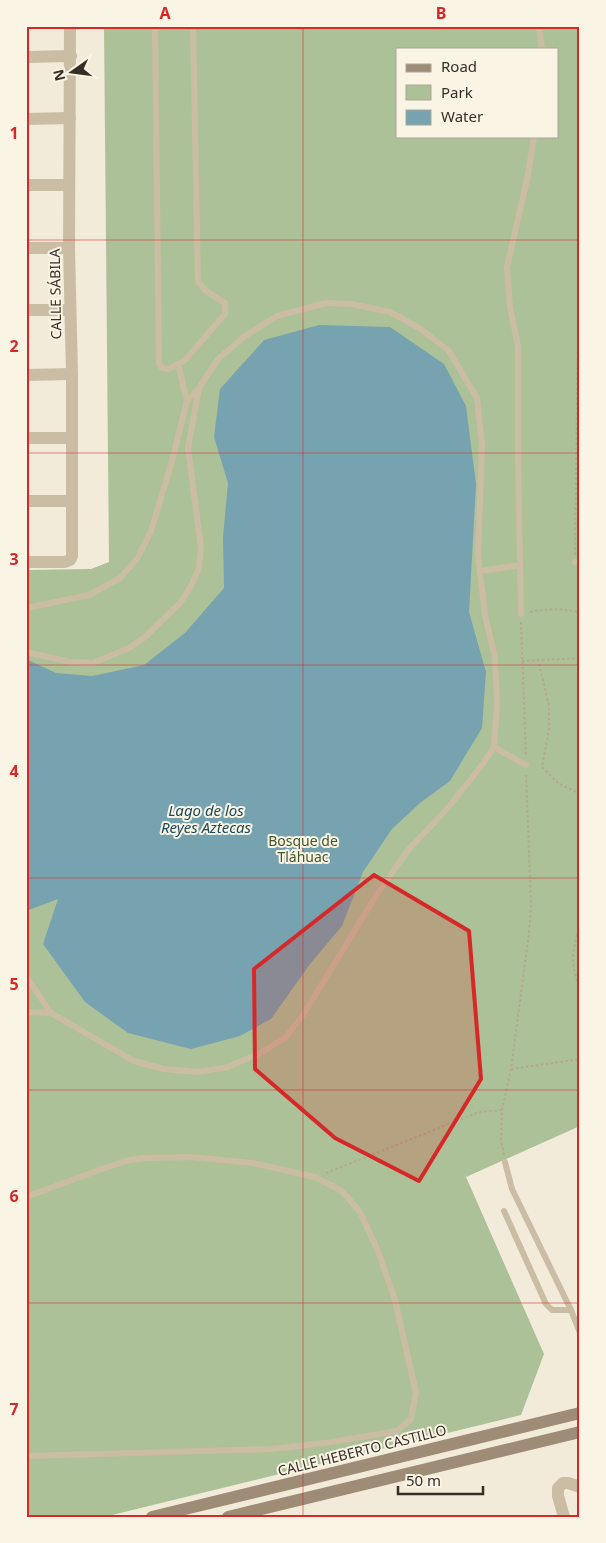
<svg xmlns="http://www.w3.org/2000/svg" width="606" height="1543" font-family="'Noto Sans',sans-serif">
	<rect width="100%" height="100%" fill="#f2ebd9"/>
	<path fill="#acc198" fill-rule="evenodd" d="M104,26h476v1100l-114,51 78,177 -23,61 -417,102h-78v-947l65,-1 18,-7zM397,49h160v87h-160z"/>
	<path fill="#77a3b0" d="M319,325l71,2 54,37 22,42 10,78 -7,128 17,60 -4,56 -32,53 -30,22 -28,26 -29,43 -21,54 -32,38 -39,55 -31,17 -49,13 -63,-16 -43,-31 -42,-58 15,-45 -32,12v-252l30,14 36,3 52,-11 41,-32 39,-45 -1,-51 5,-54 -14,-46 6,-48 44,-49z"/>
	<g fill="none" stroke-linecap="round" stroke-linejoin="round">
		<g stroke="#b6a78e" stroke-width="2" stroke-dasharray="2.5 2.5" stroke-linecap="butt">
			<path d="M575,555l5,-397"/>
			<path d="M530,612c18,-4 32,-3 50,0"/>
			<path d="M521,622l5,133"/>
			<path d="M538,659l11,47v23l-7,38 16,16 22,11"/>
			<path d="M522,661l58,-3"/>
			<path d="M580,925c-7,21 -11,41 0,61"/>
			<path d="M511,1069l69,-10"/>
			<path d="M504,1155l-3,-15 1,-30 9,-41 18,-136 2,-28 -5,-131"/>
			<path d="M326,1173l153,-61 23,-2"/>
		</g>
		<g stroke="#cabda4" stroke-width="6">
			<path d="M155,26l4,337 3,5 7,1 16,-9 40,-46v-11l-19,-12 -8,-9 -5,-256"/>
			<path d="M539,26l3,23"/>
			<path d="M178,364l9,37"/>
			<path d="M575,562h5"/>
			<path d="M481,571l39,-6"/>
			<path d="M26,608l63,-13 31,-17 17,-19 14,-28 21,-70 15,-60 12,-13"/>
			<path d="M521,614l-3,-158v-110l-8,-39 -3,-40 21,-92 6,-39"/>
			<path d="M26,652l44,10 23,1 36,-15 16,-11 36,-35 10,-16 8,-18 2,-20 -13,-100 11,-60 19,-29 27,-23 32,-20 49,-13 26,1 38,8 31,17 28,22 28,47 5,47 -4,111 7,59 10,43 2,46 -3,43 -12,18 -35,44 -38,40 -30,42 -76,124 -18,23 -25,15 -32,14 -31,5 -33,-3 -30,-8 -83,-48 -17,-1 -8,1"/>
			<path d="M494,747l32,18"/>
			<path d="M26,976l25,37"/>
			<path d="M505,1162l7,27 59,121 9,23"/>
			<path d="M26,1197l73,-27 30,-10 16,-2 46,-1 62,6 62,14 27,14 18,21 18,39 17,49 21,93 -5,26 -14,12 -65,11 -60,7 -246,7"/>
			<path d="M504,1211l42,93 6,6h19"/>
		</g>
		<g stroke="#cabda4" stroke-width="12">
			<path d="M26,57l45,-1"/>
			<path d="M26,119l44,-1"/>
			<path d="M26,185h43"/>
			<path d="M26,248h43"/>
			<path d="M26,310h44"/>
			<path d="M26,375l46,-1"/>
			<path d="M26,438h46"/>
			<path d="M26,501h46"/>
			<path d="M26,562h39l5,-2 2,-4v-182l-3,-126 1,-222"/>
			<path d="M564,1517l-6,-21v-8l5,-5h5l12,4"/>
		</g>
		<g stroke="#9e8c76" stroke-width="12">
			<path d="M152,1517l428,-104"/>
			<path d="M228,1517l352,-85"/>
		</g>
	</g>
	<path fill="#d62828" fill-opacity="0.2" stroke="#d62828" stroke-width="4" stroke-linejoin="round" d="M374,875l95,56 12,148 -62,102 -84,-43 -80,-69 -1,-100z"/>
	<path fill="none" stroke="#d62828" stroke-width="1" stroke-opacity="0.55" d="M303,26v1491M26,240h554M26,453h554M26,665h554M26,878h554M26,1090h554M26,1303h554"/>
	<g text-anchor="middle" dominant-baseline="central" stroke-width="4" stroke-linejoin="round" paint-order="stroke">
		<g font-size="14" fill="#362e26" stroke="#faf4e5">
			<text transform="translate(55 294) rotate(-91)">CALLE SÁBILA</text>
			<text transform="translate(362 1450) rotate(-14)">CALLE HEBERTO CASTILLO</text>
		</g>
		<g font-size="14" fill="#3d5529" stroke="#faf4e5">
			<text x="303" y="840">Bosque de<tspan x="303" dy="16">Tláhuac</tspan></text>
		</g>
		<g font-size="15" font-style="italic" fill="#1a4958" stroke="#faf4e5">
			<text x="206" y="810">Lago de los<tspan x="206" dy="17">Reyes Aztecas</tspan></text>
		</g>
	</g>
	<rect width="606" height="1543" fill="none" stroke="#faf4e5" stroke-width="55"/>
	<rect x="396" y="48" width="162" height="90" fill="#faf4e5" stroke="#aca599"/>
	<rect x="406" y="64" width="25" height="8" fill="#9e8c76" stroke="#aca599"/>
	<text x="441" y="72" font-size="15" fill="#362e26">Road</text>
	<rect x="406" y="85" width="25" height="15" fill="#acc198" stroke="#aca599"/>
	<text x="441" y="98" font-size="15" fill="#362e26">Park</text>
	<rect x="406" y="110" width="25" height="15" fill="#77a3b0" stroke="#aca599"/>
	<text x="441" y="122" font-size="15" fill="#362e26">Water</text>
	<g transform="translate(72 72) rotate(256)" stroke="#faf4e5" stroke-width="4" paint-order="stroke">
	<path d="M0-4L9 19L0 12L-9 19Z" fill="#362e26"/>
	<text y="-8" font-size="14" font-weight="bold" text-anchor="middle" fill="#362e26">N</text>
	</g>
	<path d="M398 1486v8h85v-8" fill="none" stroke="#362e26" stroke-width="2.5"/>
	<text x="406" y="1486" font-size="15" fill="#362e26" stroke="#faf4e5" stroke-width="4" paint-order="stroke">50 m</text>
	<rect x="28" y="28" width="550" height="1488" fill="none" stroke="#d62828" stroke-width="2"/>
	<g font-size="16" text-anchor="middle" font-weight="bold" fill="#d62828">
		<text x="165" y="19">A</text>
		<text x="441" y="19">B</text>
		<text x="14" y="139">1</text>
		<text x="14" y="352">2</text>
		<text x="14" y="565">3</text>
		<text x="14" y="777">4</text>
		<text x="14" y="990">5</text>
		<text x="14" y="1202">6</text>
		<text x="14" y="1415">7</text>
	</g>
</svg>
